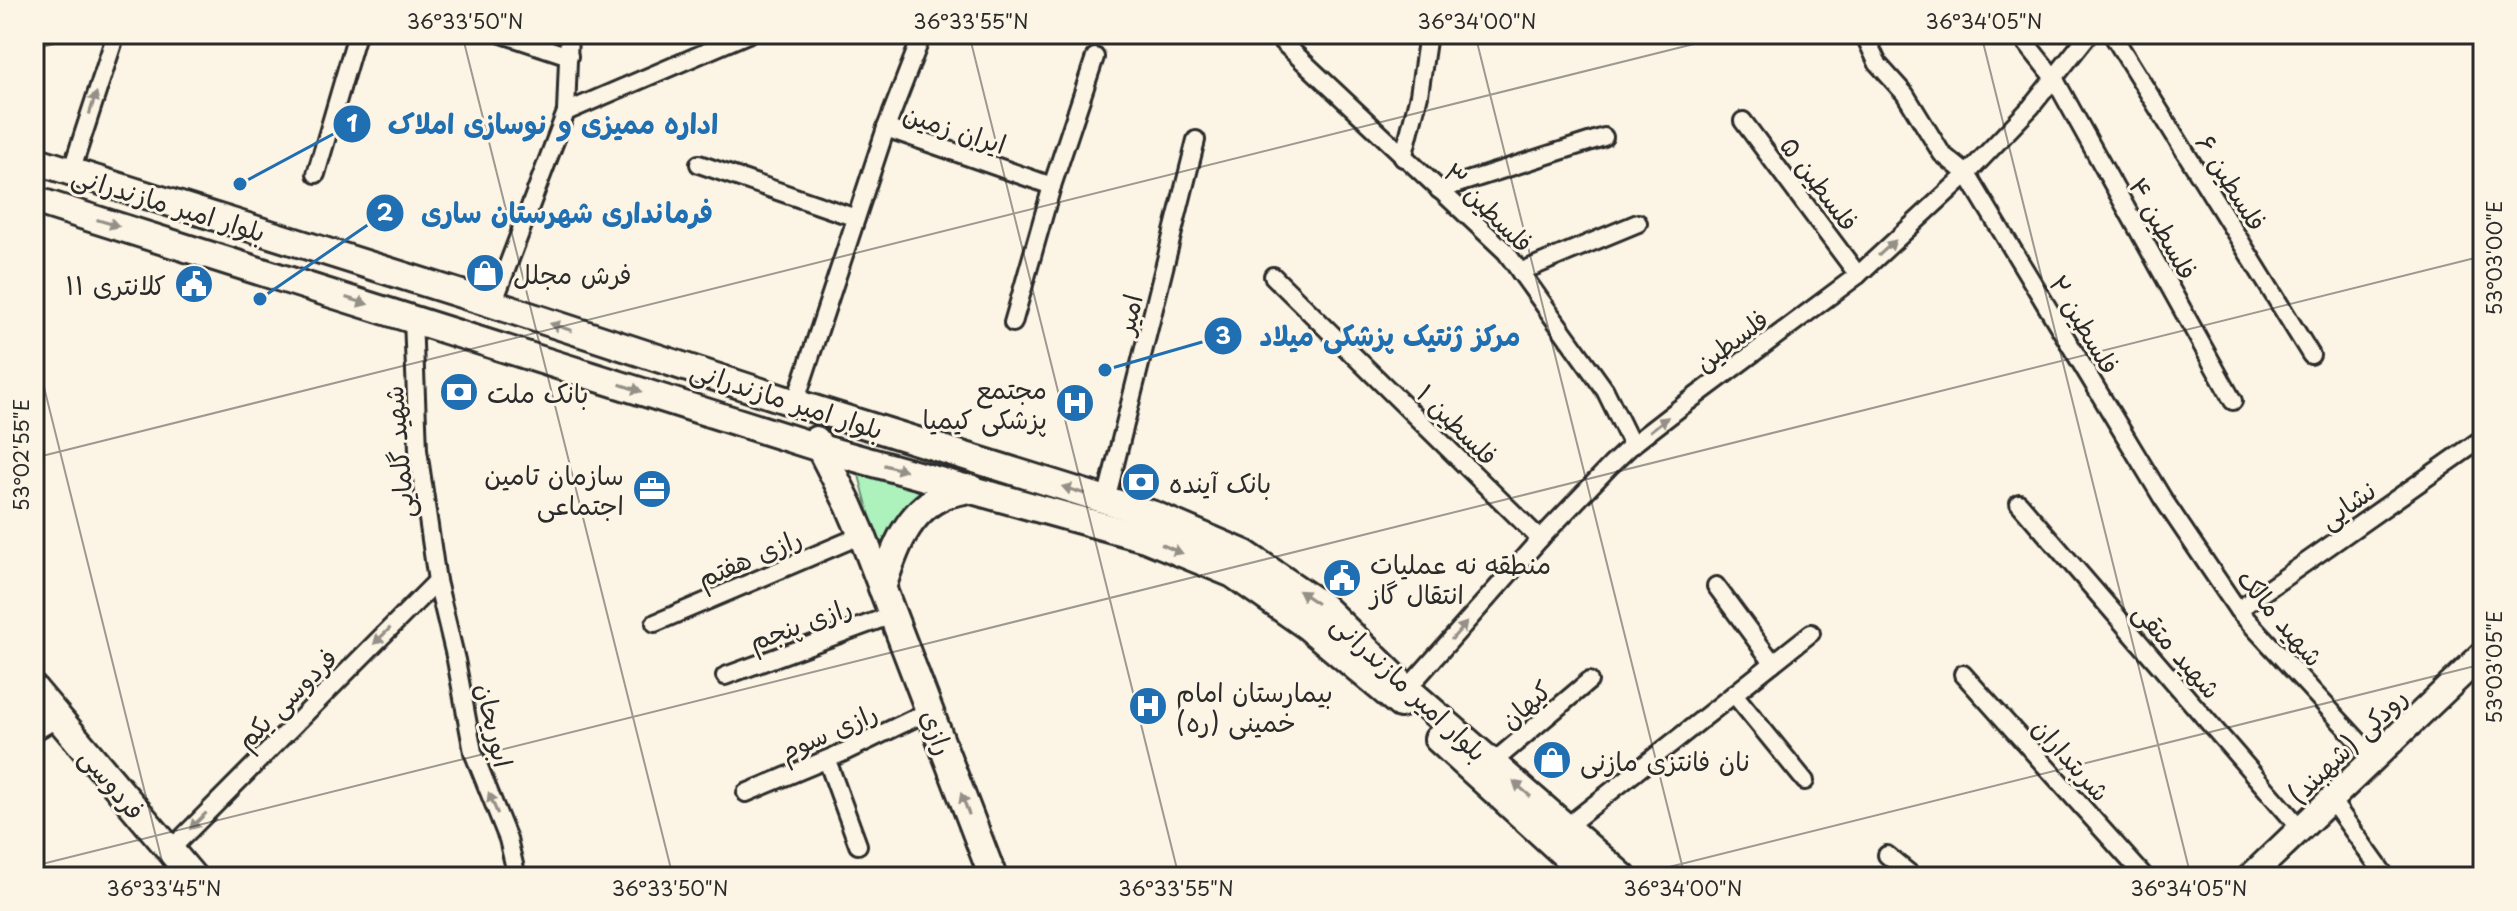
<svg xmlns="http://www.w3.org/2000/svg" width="2517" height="911" font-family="'Playpen Sans','Playpen Sans Arabic',sans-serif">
	<rect width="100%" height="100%" fill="#fcf5e5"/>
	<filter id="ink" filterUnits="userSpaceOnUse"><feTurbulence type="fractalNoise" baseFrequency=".0125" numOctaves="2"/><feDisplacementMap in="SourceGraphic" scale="16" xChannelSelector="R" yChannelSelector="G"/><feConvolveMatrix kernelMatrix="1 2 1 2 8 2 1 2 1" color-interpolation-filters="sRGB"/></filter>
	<g filter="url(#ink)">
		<path fill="#adf2bd" stroke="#6c8e74" stroke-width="2" d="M856,464l83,24 -57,74z"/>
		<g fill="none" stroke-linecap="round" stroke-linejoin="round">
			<g stroke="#2b2b2b" stroke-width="22">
				<g id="street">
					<path d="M502,34l67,22"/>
					<path d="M1274,34l232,218 99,138 27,55"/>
					<path d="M1864,34l14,30 27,30 37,60 25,20 196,325 75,111 136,148"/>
					<path d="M2019,34l35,44 179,323"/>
					<path d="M2112,34l199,321"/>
					<path d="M566,112l182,-78"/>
					<path d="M1743,121l115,154"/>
					<path d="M886,128l166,58"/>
					<path d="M1403,158l16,-63 9,-61"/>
					<path d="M699,164l157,54"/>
					<path d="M71,172l45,-138"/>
					<path d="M316,174l41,-140"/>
					<path d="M1439,190l165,-53"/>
					<path d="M1520,272l118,-49"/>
					<path d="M1273,276l267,263"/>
					<path d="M493,304l73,-192 3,-78"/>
					<path d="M413,318l5,132 19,131 19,79 17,92 35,87 9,38"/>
					<path d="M1013,323l39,-137 43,-129"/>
					<path d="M795,403l91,-275 33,-85"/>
					<path d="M1106,500l90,-360"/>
					<path d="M2019,503l281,325"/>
					<path d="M1716,586l57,77"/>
					<path d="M2238,610l245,-172"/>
					<path d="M655,623l207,-88"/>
					<path d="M1963,674l182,203"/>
					<path d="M725,676l167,-61"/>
					<path d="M1407,689l133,-150 71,-74 21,-20 49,-38 177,-132 109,-101 64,-67 58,-73"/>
					<path d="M1734,694l71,87"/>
					<path d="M34,732l24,-14"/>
					<path d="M827,760l31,85"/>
					<path d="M1492,763l97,-82"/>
					<path d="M746,793l96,-40 87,-42"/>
					<path d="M2331,800l55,77"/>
					<path d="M1566,827l245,-194"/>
					<path d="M170,850l267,-269"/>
					<path d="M1887,855l27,22"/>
				</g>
			</g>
			<g stroke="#2b2b2b" stroke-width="30">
				<path id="secondary" d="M2250,877l233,-223"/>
			</g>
			<g stroke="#2b2b2b" stroke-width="32">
				<g id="primary">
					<path d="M34,160l459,144 302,99 359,112 91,39 77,52 85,83 216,188"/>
					<path d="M34,200l786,248 325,90 88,36 74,52 93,78"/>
					<path d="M816,440l33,65 13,30 131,342"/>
					<path d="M882,588c11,-35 25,-78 63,-93 8,-3 17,-4 25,-7"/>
					<path d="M34,689l159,188"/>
					<path d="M1438,739l151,138"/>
				</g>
			</g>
			<use href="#street" stroke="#fcf5e5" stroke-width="16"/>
			<use href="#secondary" stroke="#fcf5e5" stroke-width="24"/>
			<use href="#primary" stroke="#fcf5e5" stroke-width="26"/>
		</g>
		<defs><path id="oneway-solid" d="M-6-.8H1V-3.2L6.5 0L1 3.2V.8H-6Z" transform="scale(2)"/></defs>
		<g fill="#949088">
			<use href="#oneway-solid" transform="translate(93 103) rotate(-72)"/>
			<use href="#oneway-solid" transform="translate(108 223) rotate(17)"/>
			<use href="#oneway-solid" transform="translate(1887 248) rotate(-42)"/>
			<use href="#oneway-solid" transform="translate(357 301) rotate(17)"/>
			<use href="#oneway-solid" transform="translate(561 327) rotate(-162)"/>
			<use href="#oneway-solid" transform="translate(631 388) rotate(18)"/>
			<use href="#oneway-solid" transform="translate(1659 424) rotate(-38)"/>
			<use href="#oneway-solid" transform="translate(895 468) rotate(15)"/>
			<use href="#oneway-solid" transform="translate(1073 490) rotate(-162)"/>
			<use href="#oneway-solid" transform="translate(1172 549) rotate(23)"/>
			<use href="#oneway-solid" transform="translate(1308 597) rotate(-146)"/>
			<use href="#oneway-solid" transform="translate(1459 631) rotate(-49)"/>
			<use href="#oneway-solid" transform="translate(382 636) rotate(135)"/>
			<use href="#oneway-solid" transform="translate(1522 789) rotate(-139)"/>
			<use href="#oneway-solid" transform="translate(493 803) rotate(-113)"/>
			<use href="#oneway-solid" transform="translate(965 804) rotate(-111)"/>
			<use href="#oneway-solid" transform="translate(198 821) rotate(135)"/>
		</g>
	</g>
	<path fill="none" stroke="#2b2b2b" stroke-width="2" stroke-opacity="0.45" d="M462,34l211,843M969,34l210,843M1475,34l210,843M1981,34l210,843M34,49l62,-15M34,347l132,530M34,458l1700,-424M34,866l2449,-610M1629,877l854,-213"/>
	<defs>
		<g id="shop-disc" transform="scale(2)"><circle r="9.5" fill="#1f6fb2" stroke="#fcf5e5"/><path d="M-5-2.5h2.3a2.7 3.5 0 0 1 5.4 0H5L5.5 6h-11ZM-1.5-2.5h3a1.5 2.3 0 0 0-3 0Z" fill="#fff"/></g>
		<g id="civic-disc" transform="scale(2)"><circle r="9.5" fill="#1f6fb2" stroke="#fcf5e5"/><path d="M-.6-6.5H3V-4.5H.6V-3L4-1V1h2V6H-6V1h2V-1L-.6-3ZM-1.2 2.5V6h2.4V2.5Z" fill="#fff"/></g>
		<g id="bank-disc" transform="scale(2)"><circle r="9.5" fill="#1f6fb2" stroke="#fcf5e5"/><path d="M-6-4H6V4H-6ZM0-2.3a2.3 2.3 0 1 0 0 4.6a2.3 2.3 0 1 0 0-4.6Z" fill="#fff"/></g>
		<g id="hospital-disc" transform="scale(2)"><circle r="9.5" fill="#1f6fb2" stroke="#fcf5e5"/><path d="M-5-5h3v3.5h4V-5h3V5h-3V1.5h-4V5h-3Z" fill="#fff"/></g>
		<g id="office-disc" transform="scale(2)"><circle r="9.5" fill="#1f6fb2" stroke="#fcf5e5"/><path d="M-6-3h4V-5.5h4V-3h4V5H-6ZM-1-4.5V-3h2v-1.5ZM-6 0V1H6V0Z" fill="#fff"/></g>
	</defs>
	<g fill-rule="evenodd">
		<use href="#shop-disc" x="485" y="273"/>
		<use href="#civic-disc" x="194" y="284"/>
		<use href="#bank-disc" x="459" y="392"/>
		<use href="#hospital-disc" x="1075" y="403"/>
		<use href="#bank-disc" x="1141" y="482"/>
		<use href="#office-disc" x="652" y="489"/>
		<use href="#civic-disc" x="1342" y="578"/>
		<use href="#hospital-disc" x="1148" y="706"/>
		<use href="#shop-disc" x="1552" y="760"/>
	</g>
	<g text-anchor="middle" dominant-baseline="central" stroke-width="6" stroke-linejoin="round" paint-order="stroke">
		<g font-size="26" fill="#2b2b2b" stroke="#fcf5e5">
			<text transform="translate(955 128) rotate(18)">ایران زمین</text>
			<text transform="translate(2232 182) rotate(58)">فلسطین ۶</text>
			<text transform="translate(1820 183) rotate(53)">فلسطین ۵</text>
			<text transform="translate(169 203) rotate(17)">بلوار امیر مازندرانی</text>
			<text transform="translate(1489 207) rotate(45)">فلسطین ۳</text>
			<text transform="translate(2164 228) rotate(61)">فلسطین ۴</text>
			<text transform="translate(1128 314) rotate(-76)">امیر</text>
			<text transform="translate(2085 324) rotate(59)">فلسطین ۲</text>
			<text transform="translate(1731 340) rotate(-37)">فلسطین</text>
			<text transform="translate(787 399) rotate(18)">بلوار امیر مازندرانی</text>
			<text transform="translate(1458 424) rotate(45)">فلسطین ۱</text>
			<text transform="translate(398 452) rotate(-95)">شهید گلمایی</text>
			<text transform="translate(2347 504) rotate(-35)">نشایی</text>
			<text transform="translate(749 557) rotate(-23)">رازی هفتم</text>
			<text transform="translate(2281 617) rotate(50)">شهید مالک</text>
			<text transform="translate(800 623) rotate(-20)">رازی پنجم</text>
			<text transform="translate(2178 650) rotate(49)">شهید متقی</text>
			<text transform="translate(1410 687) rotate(43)">بلوار امیر مازندرانی</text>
			<text transform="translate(286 698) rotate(-45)">فردوسی یکم</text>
			<text transform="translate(1525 704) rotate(-41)">کیهان</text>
			<text transform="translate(495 725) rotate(77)">ابوریحان</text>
			<text transform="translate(828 731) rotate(-24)">رازی سوم</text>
			<text transform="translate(938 732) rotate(69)">رازی</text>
			<text transform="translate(2347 745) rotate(-44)">رودکی (شهبند)</text>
			<text transform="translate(2072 759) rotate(48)">شربتداران</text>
			<text transform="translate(113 783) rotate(50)">فردوسی</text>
		</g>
		<g font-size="26" fill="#2b2b2b" stroke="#fcf5e5" text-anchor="start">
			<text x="513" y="273">فرش مجلل</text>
			<text x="166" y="284" text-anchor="end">کلانتری ۱۱</text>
			<text x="1047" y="388" text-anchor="end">مجتمع<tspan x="1047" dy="30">پزشکی کیمیا</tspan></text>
			<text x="487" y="392">بانک ملت</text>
			<text x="624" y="474" text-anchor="end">سازمان تامین<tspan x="624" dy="30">اجتماعی</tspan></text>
			<text x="1169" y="482">بانک آینده</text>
			<text x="1370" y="563">منطقه نه عملیات<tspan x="1370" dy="30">انتقال گاز</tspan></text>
			<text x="1176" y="691">بیمارستان امام<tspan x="1176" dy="30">خمینی (ره)</tspan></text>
			<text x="1580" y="760">نان فانتزی مازنی</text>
		</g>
	</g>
	<path fill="none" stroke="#1f6fb2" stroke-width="3" d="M240 184L352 124M260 299L385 213M1105 370L1223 336"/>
	<g fill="#1f6fb2" stroke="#fcf5e5" stroke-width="3">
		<circle cx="240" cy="184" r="8"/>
		<circle cx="260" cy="299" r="8"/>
		<circle cx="1105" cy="370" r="8"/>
		<circle cx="352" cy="124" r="20"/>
		<circle cx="385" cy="213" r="20"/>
		<circle cx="1223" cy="336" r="20"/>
	</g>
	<g font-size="24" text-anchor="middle" font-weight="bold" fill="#fff">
		<text x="352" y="132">1</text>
		<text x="385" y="221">2</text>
		<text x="1223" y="344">3</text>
	</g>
	<g font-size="28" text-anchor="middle" font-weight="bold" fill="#1f6fb2" stroke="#fcf5e5" stroke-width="6" stroke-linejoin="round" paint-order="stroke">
		<text x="553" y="134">اداره ممیزی و نوسازی املاک</text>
		<text x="567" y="223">فرمانداری شهرستان ساری</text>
		<text x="1390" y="346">مرکز ژنتیک پزشکی میلاد</text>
	</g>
	<rect width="2517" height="911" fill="none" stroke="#fcf5e5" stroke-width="88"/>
	<rect x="44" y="44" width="2429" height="823" fill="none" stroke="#2b2b2b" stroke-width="3"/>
	<g font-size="20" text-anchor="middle" fill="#2b2b2b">
		<text x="465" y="29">36°33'50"N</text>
		<text x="971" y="29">36°33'55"N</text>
		<text x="1477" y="29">36°34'00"N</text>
		<text x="1984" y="29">36°34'05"N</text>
		<text transform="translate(2495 258) rotate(-90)" y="7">53°03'00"E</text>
		<text transform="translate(22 455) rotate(-90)" y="7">53°02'55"E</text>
		<text transform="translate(2495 667) rotate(-90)" y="7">53°03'05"E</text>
		<text x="164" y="896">36°33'45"N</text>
		<text x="670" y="896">36°33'50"N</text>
		<text x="1176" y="896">36°33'55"N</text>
		<text x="1683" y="896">36°34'00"N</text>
		<text x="2189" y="896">36°34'05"N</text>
	</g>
</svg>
